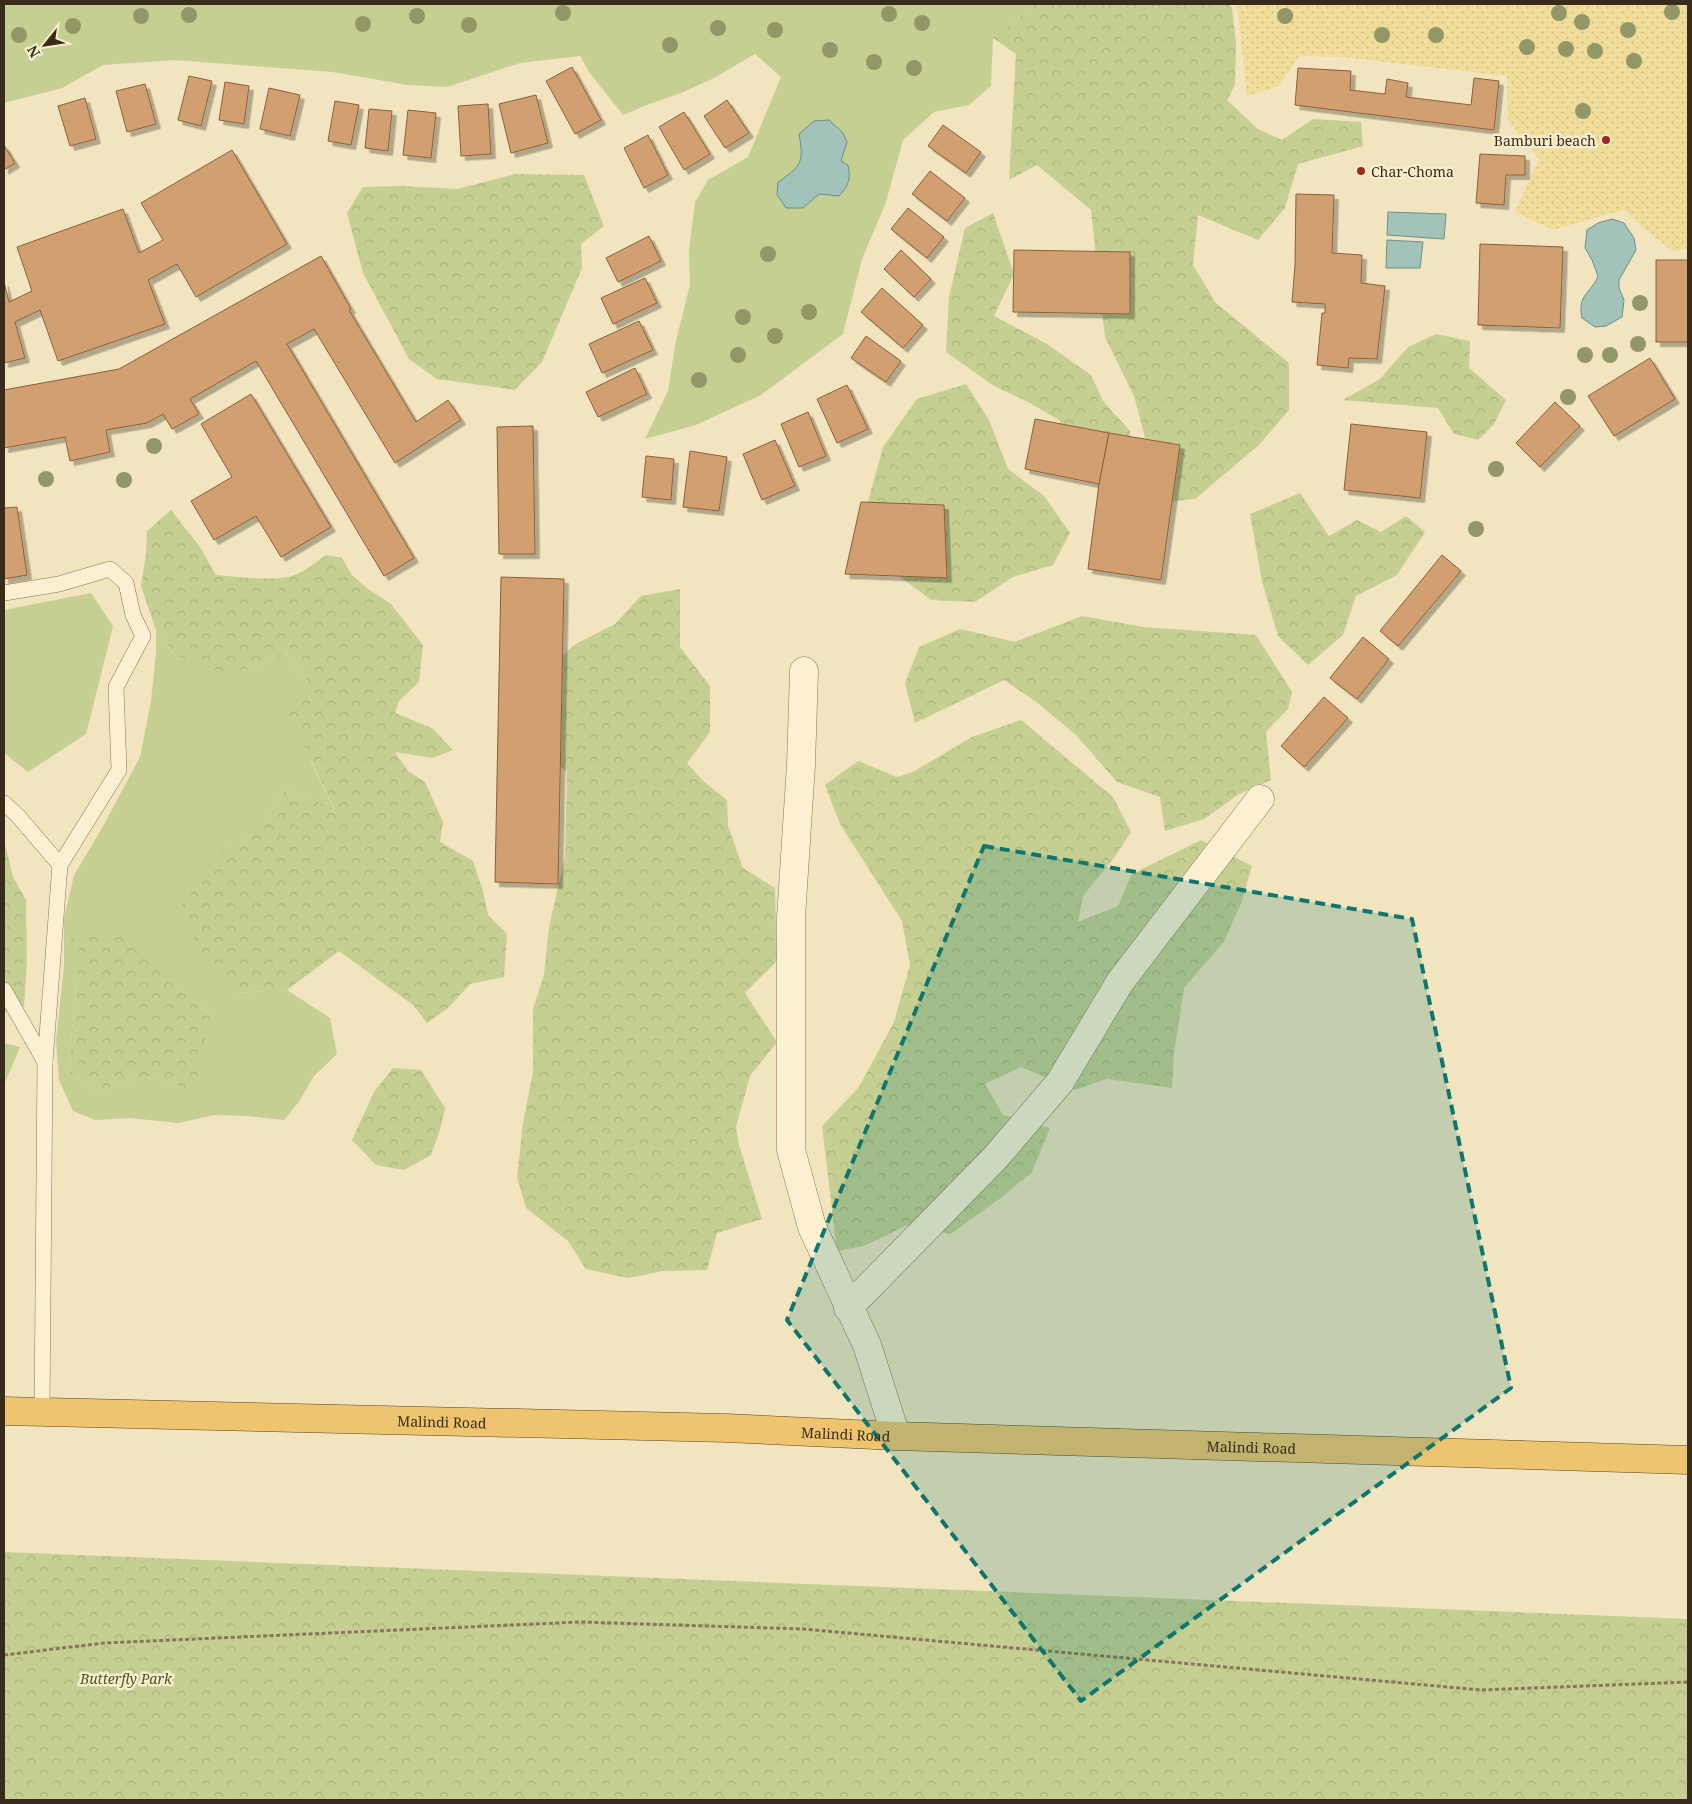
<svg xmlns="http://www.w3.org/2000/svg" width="1692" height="1804" font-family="'Noto Serif',serif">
	<defs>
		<pattern id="forest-crowns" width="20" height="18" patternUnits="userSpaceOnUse" patternTransform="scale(1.25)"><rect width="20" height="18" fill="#c5cf92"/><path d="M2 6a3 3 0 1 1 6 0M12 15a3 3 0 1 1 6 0" fill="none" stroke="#aab27d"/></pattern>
		<pattern id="sand-dots" width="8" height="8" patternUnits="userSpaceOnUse" patternTransform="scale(1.25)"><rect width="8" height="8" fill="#efdd99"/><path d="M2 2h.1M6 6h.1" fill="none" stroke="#cebe83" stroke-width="1.8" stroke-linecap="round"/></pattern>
		<filter id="shadow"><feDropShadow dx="4.5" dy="4.5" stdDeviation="0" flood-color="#0004"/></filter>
	</defs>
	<rect width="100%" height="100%" fill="#f1e4be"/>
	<g fill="#c5cf92" fill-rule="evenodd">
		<path d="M4,4h1030l-41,34 -2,48 -22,19 -35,7 -31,28 -17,62 -24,57 -19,75 -82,61 -65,30 -51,14 23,-48 7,-46 15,-60 -1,-34 6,-49 13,-22 40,-23 33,-80 -26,-23 -41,24 -33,15 -32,11 -26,11 -34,-43 -9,-16 -60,7 -73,24 -39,-2 -76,-13 -158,-12 -71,5 -41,23 -58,15z"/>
		<path d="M91,593l22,33 -27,108 -58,38 -24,-19v-143z"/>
		<path d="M156,630l19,25 70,15 42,-16 20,26 4,82 24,49 -49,-23 -22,39 -36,15 6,151 53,-3 43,28 7,36 -23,22 -16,27 -14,17 -36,-4 -33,-1 -37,8 -48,-5 -35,2 -22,-9 -14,-31 -3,-39 8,-75v-47l10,-44 27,-45 39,-73 11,-56 5,-48zM78,972l94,12 38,31 -21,73 -37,-11 -26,4 -25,11 -31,-18 1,-31z"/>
		<path d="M4,1043l16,4 -16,38z"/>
	</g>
	<g fill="url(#forest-crowns)">
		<path d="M1034,4h195l3,4 4,35 -1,42 -8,15 31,29 24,11 31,-21 48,3 2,24 -65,18 -13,44 -27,32 -60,-25 -5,50 23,38 73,60v47l-30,35 -64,54 -33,3 -28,-106 -29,-59 -14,-127 -54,-45 -28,15 7,-126 -23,-16z"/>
		<path d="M516,174l68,1 20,51 -23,18 1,24 -40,94 -27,28 -78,-11 -28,-20 -46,-86 -16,-60 16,-26 40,-1 54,3z"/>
		<path d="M993,213l21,61 -20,42 53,28 44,31 12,26 27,30 -1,34 -44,12 -26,-57 -31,-18 -34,-16 -48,-34 3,-55 16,-69z"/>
		<path d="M1436,334l34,7 -1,27 37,32 -12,24 -16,16 -24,-6 -16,-26 -95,-8 37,-21 28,-32z"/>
		<path d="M966,384l23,36 19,49 36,27 26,37 -17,32 -40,12 -38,25 -44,-2 -48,-36 -16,-59 16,-58 34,-48z"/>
		<path d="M1300,493l29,43 28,-16 24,12 25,-16 19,16 -28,43 -41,21 -13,39 -35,30 -30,-29 -16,-55 -12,-67z"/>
		<path d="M171,510l29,37 16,28c21,2 65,8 83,-2 9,-4 18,-12 27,-18l16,3 10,17 16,14 23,15 32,41 -4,37 -20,19 -4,12 37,15 21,22 -21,8 -37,-6 13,19 17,11 18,40 -3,20 33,19 10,30 5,24 19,19 -3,43 -34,7 -22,24 -21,15 -14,-18 -74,-54 -52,39 -53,3 -35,-37 -17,-52 46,-62 36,-16 22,-38 49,22 -48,-99 20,-31 -20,-26 -42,16 -25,2 -45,-17 -19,-25 -15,-44 5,-32 1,-23z"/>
		<path d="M680,589v58l30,39v46l-23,31 15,17 25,20 1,26 15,42 32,20 2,73 -32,32 32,49 -27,34 -14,51 3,18 23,74 -45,14 -10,37 -44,1 -35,7 -42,-9 -18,-28 -42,-33 -9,-31 6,-54 10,-51v-63l11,-34 5,-48 16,-70 2,-85 -49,-43 28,-57 28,-27 41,-21 26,-28z"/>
		<path d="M1082,616l61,11 113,8 36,57 -4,17 -22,23 5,48 -32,14 -35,25 -39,12 -5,-34 -43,-15 -41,-47 -41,-34 -31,-21 -89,43 -10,-40 14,-36 41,-18 55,13z"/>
		<path d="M1021,720l92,77 18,35 -17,26 -31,38 -5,26 40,-16 14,-32 69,-34 51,26 -11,38 -18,39 -39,45 -10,65 -2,35 -65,-9 -32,11 -54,-23 -36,17 18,31 47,13 -18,44 -30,25 -51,37 -43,-9 -44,21 -27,5 -15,-125 37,-39 35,-65 16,-57 -8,-44 -62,-97 -15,-39 33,-24 39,16 16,-5 59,-35z"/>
		<path d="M4,840l9,37 13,23 1,64 -3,42 -20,7z"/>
		<path d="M70,934l51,2 51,48 38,31 -11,61 -10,13 -37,-12 -26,4 -25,11 -31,-18 1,-31 7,-71z"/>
		<path d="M393,1068l28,2 24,38 -5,22 -9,25 -27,15 -28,-5 -24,-25 22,-48z"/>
		<path d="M4,1552l1684,67v181h-1684z"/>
	</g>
	<path fill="url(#sand-dots)" d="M1237,4h451v245l-16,2 -49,-41 -70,20 -38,-18 24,-53 -31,-38 -1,-45 -165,-19 -43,-1 -20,30 -32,10z"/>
	<g fill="#a2c2ba" stroke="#699089">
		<path d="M829,120l14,13 4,9 -6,19 7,4c3,14 1,20 -9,31l-20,-2 -16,14h-17l-9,-14 1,-12c24,-16 26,-20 21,-48l15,-13z"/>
		<path d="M1388,212l58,2 -2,25 -57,-4z"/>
		<path d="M1612,219l12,4 10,15 2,12 -17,30v8l5,12 -2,17 -16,9 -11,1 -13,-9c-5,-24 9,-24 16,-42l-6,-16 -7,-12 2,-18 11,-7z"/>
		<path d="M1387,240l36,2 -3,26h-34z"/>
	</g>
	<g fill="#d29f71" stroke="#8b5f3a" filter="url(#shadow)">
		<path d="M572,67l29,53 -26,14 -29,-53z"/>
		<path d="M1298,68l53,3 -1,19 35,4 2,-15 21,4 -2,14 65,8 3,-27 25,3 -5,49 -199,-25z"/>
		<path d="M189,76l23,5 -11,45 -23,-6z"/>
		<path d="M225,82l24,4 -5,38 -25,-4z"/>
		<path d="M145,84l11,40 -29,8 -11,-41z"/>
		<path d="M269,88l31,7 -10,41 -30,-7z"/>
		<path d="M536,95l12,48 -37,10 -12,-49z"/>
		<path d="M85,98l11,41 -26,7 -12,-40z"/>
		<path d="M727,100l22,33 -24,15 -21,-32z"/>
		<path d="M335,101l24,4 -8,40 -23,-4z"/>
		<path d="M488,104l3,50 -30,2 -3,-50z"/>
		<path d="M369,109l23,2 -4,40 -23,-3z"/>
		<path d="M408,110l28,3 -5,45 -28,-3z"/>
		<path d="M684,112l26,42 -26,16 -25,-43z"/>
		<path d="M943,125l38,27 -15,21 -38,-27z"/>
		<path d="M648,135l20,40 -24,13 -20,-40z"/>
		<path d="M4,145l11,18 -11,7z"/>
		<path d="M232,150l55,94 -91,53 -19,-33 -29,16 17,44 -107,37 -18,-51 -25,12 10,36 -21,5v-81l5,20 23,-11 -15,-44 106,-38 16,44 24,-13 -22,-37z"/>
		<path d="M1480,154l45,2v19h-19l-2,30 -28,-2z"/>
		<path d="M930,171l35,27 -18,23 -35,-27z"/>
		<path d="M1296,194l38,1 -2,58 30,2 -1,28 24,3 -8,73 -28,-1 -1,10 -31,-3 5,-52h3v-9l-33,-2 3,-37z"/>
		<path d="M908,208l36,29 -17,21 -36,-29z"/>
		<path d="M649,236l12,25 -43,21 -12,-24z"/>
		<path d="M1480,244l83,3 -3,81 -82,-3z"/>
		<path d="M901,250l30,29 -17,18 -30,-28z"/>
		<path d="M1014,250l116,2v62l-117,-2z"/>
		<path d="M321,256l30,53 -2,1 67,112 32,-22 13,20 -66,43 -81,-134 -27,15 127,214 -30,18 -128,-215 -66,38 9,15 -27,15 -9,-15 -16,9 -41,7 4,22 -40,9 -5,-24 -61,11v-58l115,-21z"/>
		<rect x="1656" y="260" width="32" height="82"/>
		<path d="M645,278l12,25 -44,21 -12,-26z"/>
		<path d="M882,288l41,37 -20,23 -42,-36z"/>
		<path d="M639,321l14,29 -51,23 -13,-29z"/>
		<path d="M866,336l35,25 -15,21 -35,-24z"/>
		<path d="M1650,358l25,41 -61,37 -26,-40z"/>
		<path d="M635,368l12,26 -49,23 -12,-25z"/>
		<path d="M847,385l21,44 -31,14 -20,-44z"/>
		<path d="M251,394l80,133 -50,30 -25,-41 -42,24 -23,-39 41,-24 -31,-53z"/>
		<path d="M1555,402l25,24 -40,41 -24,-24z"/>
		<path d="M808,412l18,44 -27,11 -18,-43z"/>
		<path d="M1035,419l74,14 -10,51 -74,-15z"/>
		<path d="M1351,424l76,8 -7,66 -76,-8z"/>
		<path d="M533,426l2,128h-36l-2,-127z"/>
		<path d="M1109,433l71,12 -19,135 -73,-11 11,-85z"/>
		<path d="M775,440l20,46 -33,14 -19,-46z"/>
		<path d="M690,451l37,6 -8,54 -36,-4z"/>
		<path d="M646,456l28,3 -3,41 -29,-3z"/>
		<path d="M861,502l83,3 3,73 -102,-4z"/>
		<path d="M17,507l10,68 -23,4v-71z"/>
		<path d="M1442,555l19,16 -63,75 -18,-15z"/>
		<path d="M501,577l63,2 -6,305 -63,-2z"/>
		<path d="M1363,637l26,22 -32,40 -27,-21z"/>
		<path d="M1324,697l24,21 -44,49 -23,-21z"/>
	</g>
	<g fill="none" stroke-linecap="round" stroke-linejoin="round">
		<g stroke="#8a7556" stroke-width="16">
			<g id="service">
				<path d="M4,593l55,-9 51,-15 16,14 7,32 10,21 -27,51 3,83 -59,95 -15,197 -3,350"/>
				<path d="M4,803l14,13 42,49"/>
				<path d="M4,990l41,72"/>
			</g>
		</g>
		<g stroke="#8a7556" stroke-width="29">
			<g id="minor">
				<path d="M804,671l-3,94 -10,152v233l21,77 55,118 29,91"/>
				<path d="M848,1308l147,-150 65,-76 60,-100 140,-183"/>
			</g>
		</g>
		<g stroke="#58422b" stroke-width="29">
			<g id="trunk">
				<path id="s1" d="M4,1411l722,17 170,8 792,24"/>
			</g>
		</g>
		<path stroke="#8a7556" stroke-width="3" stroke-dasharray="4 2.5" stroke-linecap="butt" d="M4,1655l100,-12 476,-21 223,7 678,61 207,-8"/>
		<use href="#service" stroke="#fbf1d2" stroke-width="15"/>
		<use href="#minor" stroke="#fbf1d2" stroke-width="28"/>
		<use href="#trunk" stroke="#efc46e" stroke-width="28"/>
	</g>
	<g fill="#939667">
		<circle cx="1672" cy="12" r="8"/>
		<circle cx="563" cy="13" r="8"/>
		<circle cx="1559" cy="13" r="8"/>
		<circle cx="889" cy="14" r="8"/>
		<circle cx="189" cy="15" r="8"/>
		<circle cx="141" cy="16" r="8"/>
		<circle cx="417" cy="16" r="8"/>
		<circle cx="1285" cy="16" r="8"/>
		<circle cx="1582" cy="22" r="8"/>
		<circle cx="922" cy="23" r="8"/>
		<circle cx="363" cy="24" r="8"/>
		<circle cx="469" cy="25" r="8"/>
		<circle cx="73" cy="26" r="8"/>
		<circle cx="718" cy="28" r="8"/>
		<circle cx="775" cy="30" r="8"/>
		<circle cx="1628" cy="30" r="8"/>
		<circle cx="19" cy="35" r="8"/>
		<circle cx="1382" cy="35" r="8"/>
		<circle cx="1436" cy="35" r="8"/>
		<circle cx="670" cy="45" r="8"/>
		<circle cx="1527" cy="47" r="8"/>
		<circle cx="1566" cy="49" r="8"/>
		<circle cx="830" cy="50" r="8"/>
		<circle cx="1595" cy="51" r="8"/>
		<circle cx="1634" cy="61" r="8"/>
		<circle cx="874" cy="62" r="8"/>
		<circle cx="914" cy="68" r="8"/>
		<circle cx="1583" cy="111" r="8"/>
		<circle cx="768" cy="254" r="8"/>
		<circle cx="1640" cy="303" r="8"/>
		<circle cx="809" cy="312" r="8"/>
		<circle cx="743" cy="317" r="8"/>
		<circle cx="775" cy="336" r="8"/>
		<circle cx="1638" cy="344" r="8"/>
		<circle cx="738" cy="355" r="8"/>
		<circle cx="1585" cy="355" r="8"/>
		<circle cx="1610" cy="355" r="8"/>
		<circle cx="699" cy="380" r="8"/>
		<circle cx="1568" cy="397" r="8"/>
		<circle cx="154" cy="446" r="8"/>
		<circle cx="1496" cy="469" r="8"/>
		<circle cx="46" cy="479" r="8"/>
		<circle cx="124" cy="480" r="8"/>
		<circle cx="1476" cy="529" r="8"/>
	</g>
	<path fill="#0f766e" fill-opacity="0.2" stroke="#0f766e" stroke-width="4" stroke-dasharray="10 6" stroke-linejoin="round" d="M984,846l428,73 99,469 -430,313 -294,-381z"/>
	<g fill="#9e2722" stroke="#f8eece" stroke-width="2">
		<circle cx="1606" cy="140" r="5"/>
		<circle cx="1361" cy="171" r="5"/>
	</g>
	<g text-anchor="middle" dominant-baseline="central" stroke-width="5" stroke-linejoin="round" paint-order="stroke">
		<g font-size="14" fill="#392b1b" stroke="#f8eece" text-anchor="end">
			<text x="1596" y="140">Bamburi beach</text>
			<text x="1371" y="171" text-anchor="start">Char-Choma</text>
		</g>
		<g font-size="14" fill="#392b1b" stroke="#f8eece">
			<text stroke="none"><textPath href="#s1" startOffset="438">Malindi Road</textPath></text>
			<text stroke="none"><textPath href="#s1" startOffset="842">Malindi Road</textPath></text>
			<text stroke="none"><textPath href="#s1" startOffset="1248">Malindi Road</textPath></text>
		</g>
		<g font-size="14" font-style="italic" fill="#465720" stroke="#f8eece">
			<text x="126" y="1678">Butterfly Park</text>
		</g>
	</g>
	<rect width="1692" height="1804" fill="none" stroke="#392b1b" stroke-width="10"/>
	<g transform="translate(45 45) rotate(240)" stroke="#f8eece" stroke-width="4" paint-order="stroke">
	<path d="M0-4L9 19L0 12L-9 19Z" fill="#392b1b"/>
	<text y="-8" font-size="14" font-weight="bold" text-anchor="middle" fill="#392b1b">N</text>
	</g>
</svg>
